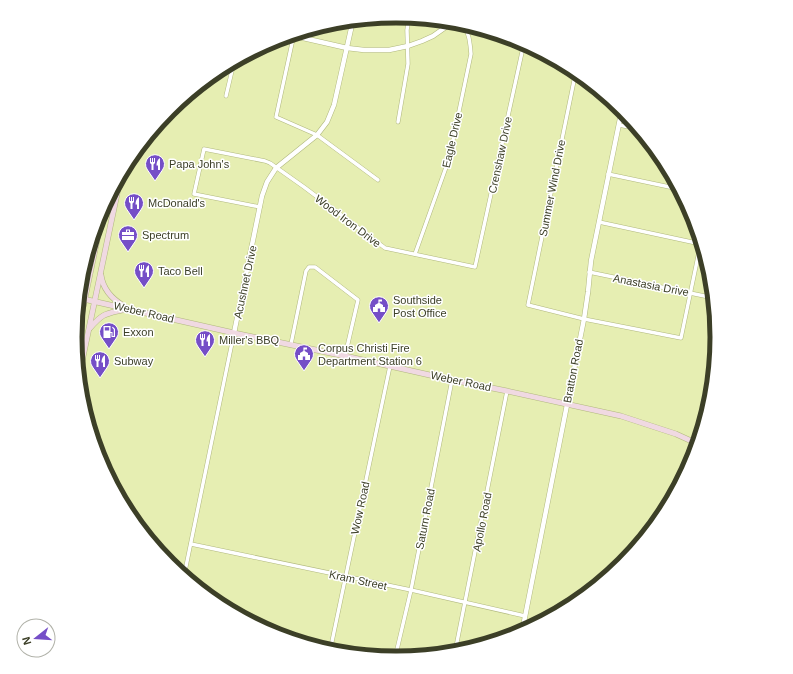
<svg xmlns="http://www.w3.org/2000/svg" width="793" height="674" font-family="Arial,sans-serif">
	<rect width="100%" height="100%" fill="#e6eeb2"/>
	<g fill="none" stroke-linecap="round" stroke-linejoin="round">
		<g stroke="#b1b87e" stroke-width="4.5">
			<g id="minor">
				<path d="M294,34l-18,83 41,18 61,45"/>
				<path d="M576,71l-48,234 56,14 97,19 20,-96"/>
				<path d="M226,96l8,-34"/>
				<path d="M398,122l10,-58 -1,-34 2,-13"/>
				<path d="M619,125l20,4"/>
				<path d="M608,174l71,15"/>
				<path d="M260,207l-66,-13 10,-45 61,12 5,2 34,24 81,61 90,19 49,-224"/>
				<path d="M599,222l102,22"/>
				<path d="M415,254l34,-95 22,-105c-1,-12 -2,-21 -8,-31"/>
				<path d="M589,272l125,26"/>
				<path d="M291,344l15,-73 3,-4h6l43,33 -13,56"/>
				<path d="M191,544l220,46 114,26"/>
				<path d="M174,568l12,2"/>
				<path d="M184,576l50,-243"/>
				<path d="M330,651l60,-285"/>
				<path d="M455,652l52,-261"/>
				<path d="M395,658l16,-68 41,-210"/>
			</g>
		</g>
		<g stroke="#b1b87e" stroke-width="5.5">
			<g id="tertiary">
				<path d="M290,35l57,13 17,2h25l19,-4 14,-5 11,-5 20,-14"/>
				<path d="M234,333l28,-137 5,-14 9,-14 41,-33 10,-13 7,-17 19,-85"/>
				<path d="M522,632l62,-313 4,-27 3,-31 31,-152"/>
			</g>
		</g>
		<g stroke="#b1b87e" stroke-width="6">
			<g id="secondary">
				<path d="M101,275c2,15 11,24 23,31"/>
				<path d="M81,284l7,-10"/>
				<path d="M79,298l155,35 111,23 107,24 55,11 114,25 55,18 22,10"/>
				<path d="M90,328c14,-16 16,-14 36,-19"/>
				<path d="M76,341l28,-134"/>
				<path d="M79,376l42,-201"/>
			</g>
		</g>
		<use href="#minor" stroke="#fff" stroke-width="3.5"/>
		<use href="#tertiary" stroke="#fff" stroke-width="4.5"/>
		<use href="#secondary" stroke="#f0d9e2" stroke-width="5"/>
	</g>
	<defs>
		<g id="restaurant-pin" transform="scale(1)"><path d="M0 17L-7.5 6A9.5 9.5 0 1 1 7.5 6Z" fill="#754ec7" stroke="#fff"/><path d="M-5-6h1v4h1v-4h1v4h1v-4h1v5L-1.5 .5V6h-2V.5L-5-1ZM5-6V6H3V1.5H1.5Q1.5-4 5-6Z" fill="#fff"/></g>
		<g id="office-pin" transform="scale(1)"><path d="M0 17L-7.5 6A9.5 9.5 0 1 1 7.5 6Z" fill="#754ec7" stroke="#fff"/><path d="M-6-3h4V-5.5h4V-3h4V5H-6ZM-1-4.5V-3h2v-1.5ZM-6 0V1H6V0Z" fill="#fff"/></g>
		<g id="civic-pin" transform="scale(1)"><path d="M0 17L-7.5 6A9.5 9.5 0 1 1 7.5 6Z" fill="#754ec7" stroke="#fff"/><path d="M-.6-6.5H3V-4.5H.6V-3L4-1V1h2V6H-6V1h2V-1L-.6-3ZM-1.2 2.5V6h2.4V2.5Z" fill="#fff"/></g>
		<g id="fuel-pin" transform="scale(1)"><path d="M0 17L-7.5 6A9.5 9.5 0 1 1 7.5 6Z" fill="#754ec7" stroke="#fff"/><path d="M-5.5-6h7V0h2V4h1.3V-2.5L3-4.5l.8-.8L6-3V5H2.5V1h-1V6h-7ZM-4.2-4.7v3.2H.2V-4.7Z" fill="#fff"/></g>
	</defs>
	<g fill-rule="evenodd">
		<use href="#restaurant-pin" x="155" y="164"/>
		<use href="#restaurant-pin" x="134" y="203"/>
		<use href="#office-pin" x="128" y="235"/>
		<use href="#restaurant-pin" x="144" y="271"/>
		<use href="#civic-pin" x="379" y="306"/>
		<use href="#fuel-pin" x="109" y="332"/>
		<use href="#restaurant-pin" x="205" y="340"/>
		<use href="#civic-pin" x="304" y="354"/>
		<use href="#restaurant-pin" x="100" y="361"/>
	</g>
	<g text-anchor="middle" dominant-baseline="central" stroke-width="3" stroke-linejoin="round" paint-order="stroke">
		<g font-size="11" fill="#3c3f27" stroke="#fff">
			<text transform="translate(452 140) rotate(-77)">Eagle Drive</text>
			<text transform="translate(500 155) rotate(-78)">Crenshaw Drive</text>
			<text transform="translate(552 188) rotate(-79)">Summer Wind Drive</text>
			<text transform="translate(348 221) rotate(37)">Wood Iron Drive</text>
			<text transform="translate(245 282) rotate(-78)">Acushnet Drive</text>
			<text transform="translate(651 285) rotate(11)">Anastasia Drive</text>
			<text transform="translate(144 312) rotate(13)">Weber Road</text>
			<text transform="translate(573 371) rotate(-79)">Bratton Road</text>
			<text transform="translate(461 381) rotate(12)">Weber Road</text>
			<text transform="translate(360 508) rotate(-78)">Wow Road</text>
			<text transform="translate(425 519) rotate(-79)">Saturn Road</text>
			<text transform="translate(482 522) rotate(-79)">Apollo Road</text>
			<text transform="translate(358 580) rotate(12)">Kram Street</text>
		</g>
		<g font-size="11" fill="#3c3f27" stroke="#fff" text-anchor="start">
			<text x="169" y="164">Papa John's</text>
			<text x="148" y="203">McDonald's</text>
			<text x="142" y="235">Spectrum</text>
			<text x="158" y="271">Taco Bell</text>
			<text x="393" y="300">Southside<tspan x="393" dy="13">Post Office</tspan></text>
			<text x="123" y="332">Exxon</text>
			<text x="219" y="340">Miller's BBQ</text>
			<text x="318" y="348">Corpus Christi Fire<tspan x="318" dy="13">Department Station 6</tspan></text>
			<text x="114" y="361">Subway</text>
		</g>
	</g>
	<path d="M0 0H793V674H0ZM82 337a314 314 0 1 1 628 0a314 314 0 1 1-628 0Z" fill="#fff" fill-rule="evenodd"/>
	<path fill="none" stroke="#3c3f27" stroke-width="5" d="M82 337a314 314 0 1 1 628 0a314 314 0 1 1-628 0Z"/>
	<g transform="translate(36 638) rotate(253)"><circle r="19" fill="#ffffff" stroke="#b1b2a9"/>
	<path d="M0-3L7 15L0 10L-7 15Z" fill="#754ec7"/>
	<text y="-6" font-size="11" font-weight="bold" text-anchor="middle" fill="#3c3f27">N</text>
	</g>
</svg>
